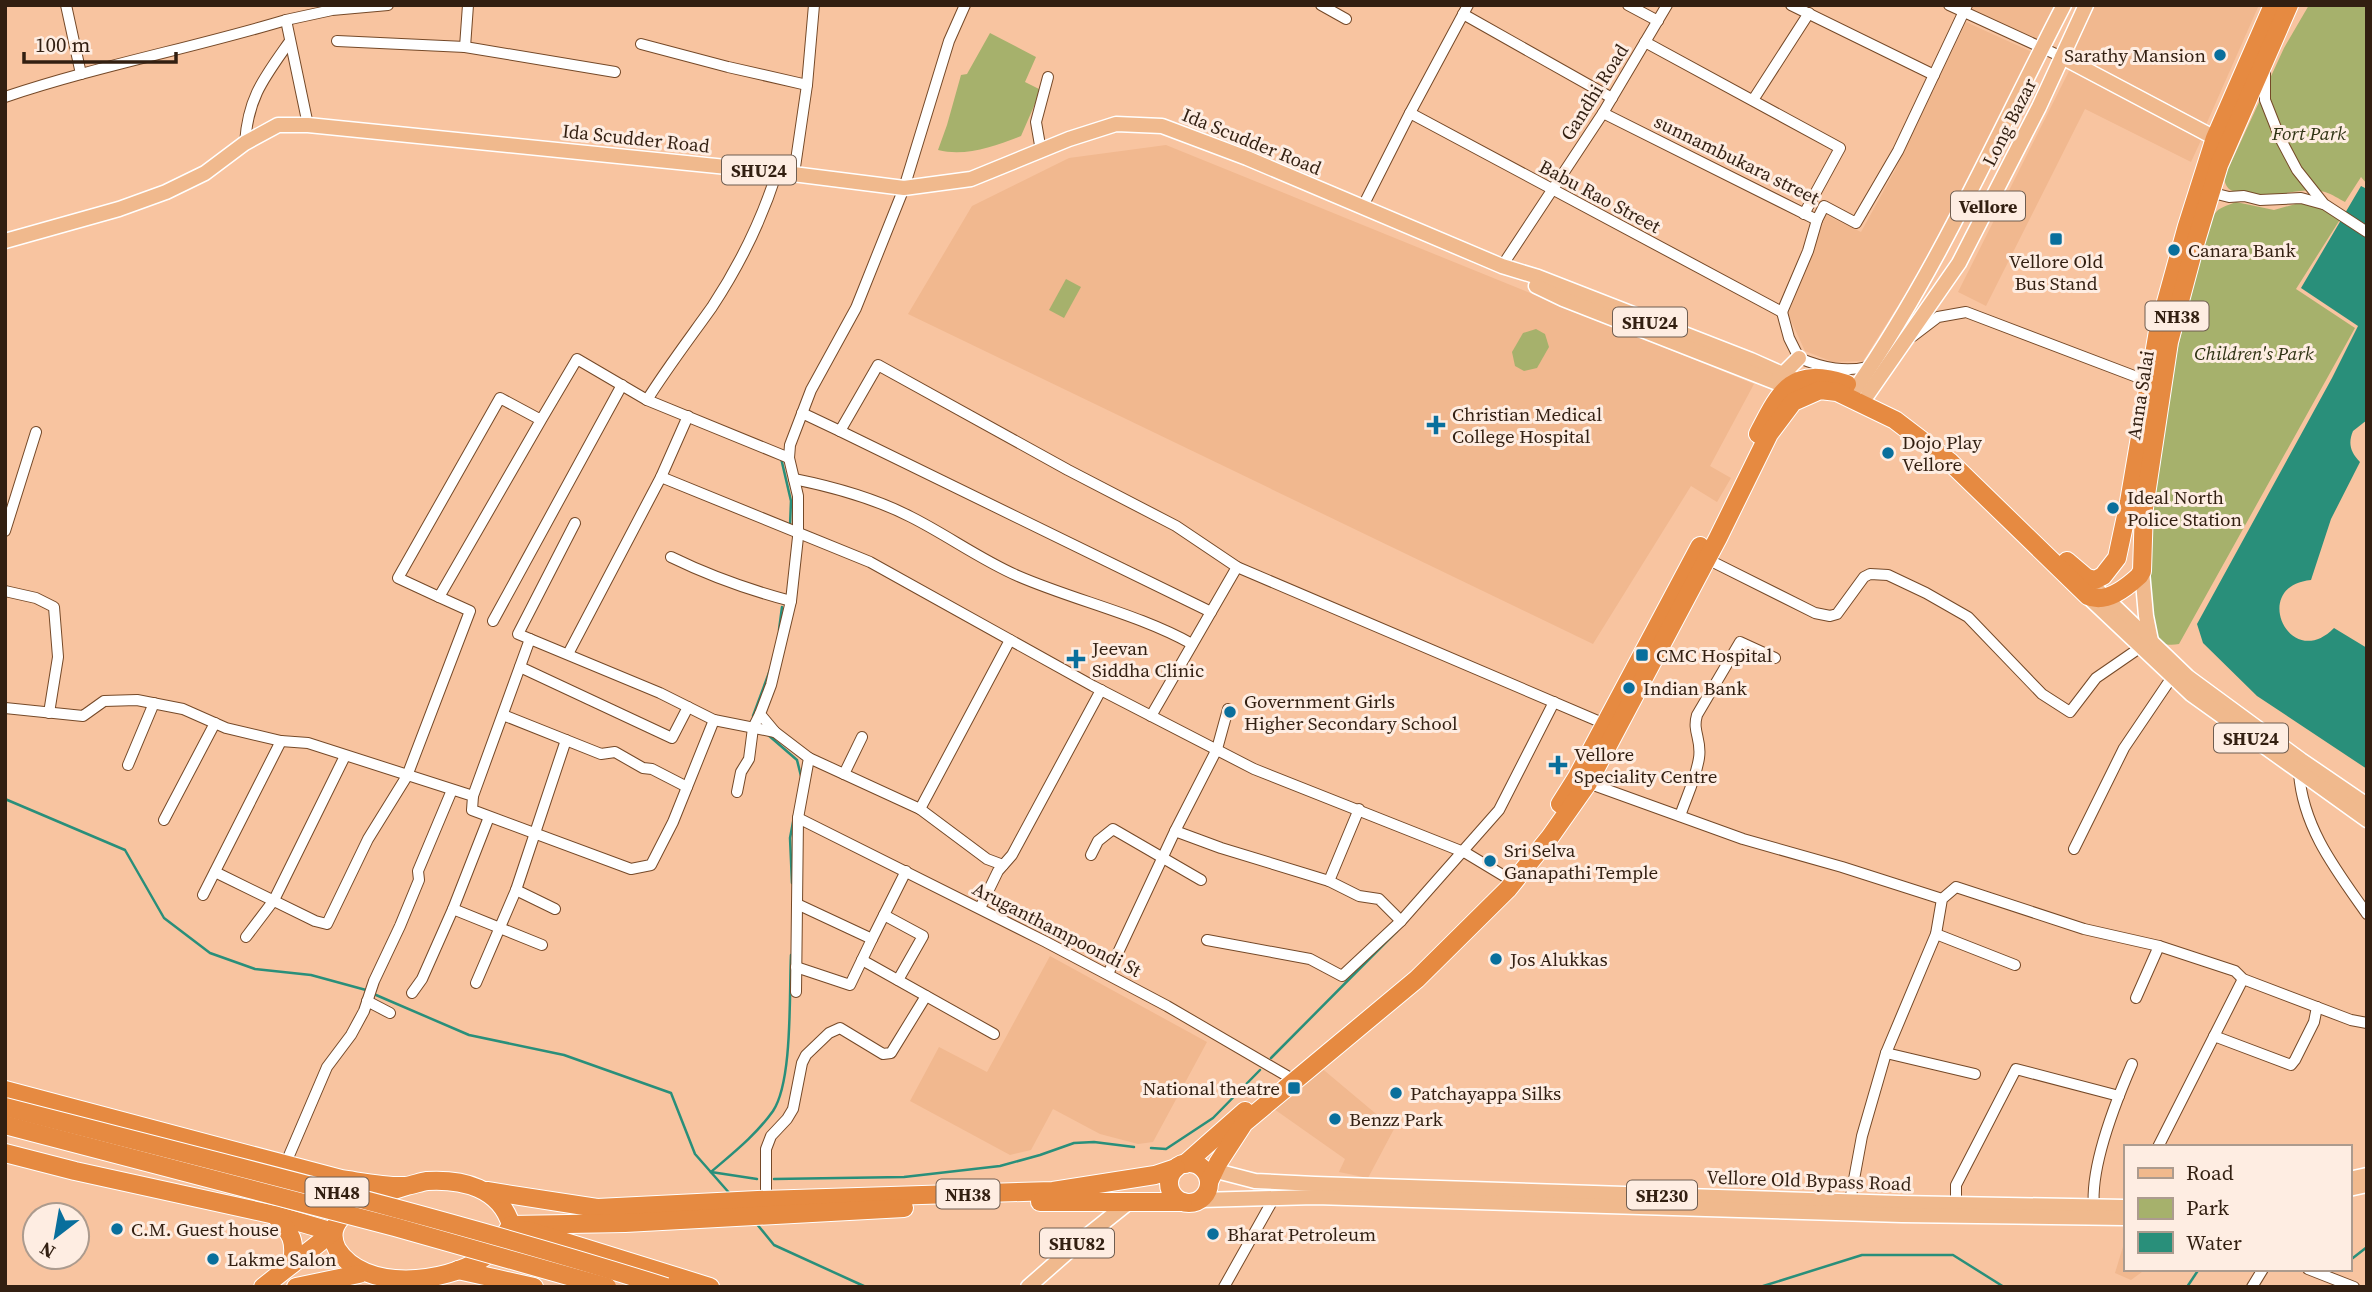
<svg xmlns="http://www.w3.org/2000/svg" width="2372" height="1292" font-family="'Source Serif 4',serif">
	<rect width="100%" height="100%" fill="#f8c4a0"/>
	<g fill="#f1b88f">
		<path d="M1972,5h84l-19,36 -67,-31z"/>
		<path d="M2091,5h168l-54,122 -137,-72z"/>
		<path d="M1966,22l66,30 -102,203 -67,106 -30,1 -28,-11 -18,-39 39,-97 35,17 33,-60z"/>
		<path d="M2070,69l133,67 -12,26 -106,-53 -99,197 -28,-14z"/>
		<path d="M1166,145l588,239 -44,82 21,12 -14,24 -26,-16 -98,158 -685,-330 64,-108 97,-48z"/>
		<path d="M1050,956l157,86 -54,100 -15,2 -38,-10 -47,-25 -22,41 -21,5 -100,-54 29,-54 48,25z"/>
		<path d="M1319,1066l75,63 -26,49 -29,-6 6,-13 -71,-50z"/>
		<path d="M2125,1240v29h21l-15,11 -16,-7z"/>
	</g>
	<g fill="#a6b16c">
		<path d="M2309,5h58v179l-6,-7 -16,25c-6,-3 -13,-8 -20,-10 -17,-5 -38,2 -55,3 -8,1 -14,-2 -22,-3 -13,-1 -21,2 -24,-14l60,-130z"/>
		<path d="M990,33l46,24 -11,25 16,8 -20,46c-26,10 -55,21 -83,14l9,-25 14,-50 6,-1z"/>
		<path d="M2236,202l38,8 25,-7 23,4 19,11 -45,71 59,39 -176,316c-10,2 -21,1 -25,-11 -4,-12 -4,-45 -4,-58 0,-108 22,-216 52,-319 5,-14 4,-33 15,-45 4,-4 14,-7 19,-9z"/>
		<path d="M1066,279l15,8 -17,31 -15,-8z"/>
		<path d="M1536,329l9,5 4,13 -12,21 -13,3 -9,-5 -3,-14 11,-19z"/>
	</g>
	<path fill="#298f7a" d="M2361,186l6,3v231l-14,11c-5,12 -3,21 7,31l-29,57 -20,61c-62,6 -21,93 23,48l33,20v121l-110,-73 -54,-53 -6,-19 135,-246 26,-52 -57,-38z"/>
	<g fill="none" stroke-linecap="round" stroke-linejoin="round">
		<g stroke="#298f7a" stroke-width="2.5">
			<path d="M781,458l10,43 -1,25"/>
			<path d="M779,630l3,-23"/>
			<path d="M755,719l-2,-3 17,-46"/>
			<path d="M767,734l30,26 4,16"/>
			<path d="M5,799l120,51 39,68 46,35 45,16 56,6 55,15"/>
			<path d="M792,883l-2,-45 4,-21"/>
			<path d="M376,995l93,40 95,20 107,38 24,61 36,41"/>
			<path d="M1271,1058l126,-127"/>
			<path d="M1151,1148l15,1 47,-31 47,-48"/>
			<path d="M711,1172c22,-19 45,-37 62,-61 20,-30 16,-118 18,-156"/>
			<path d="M711,1172l46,7"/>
			<path d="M774,1179l130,-2 96,-11 40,-11 34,-12 20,-1 40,5"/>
			<path d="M756,1223l18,22 92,42"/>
			<path d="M2349,1261l18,-14"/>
			<path d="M1760,1287l102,-32h91l51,32"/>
			<path d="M2187,1287l12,-18"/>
		</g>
		<g stroke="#754928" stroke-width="12">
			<g id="street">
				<path d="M66,5l15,69"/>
				<path d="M1321,5l25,14"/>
				<path d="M1628,5l30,16"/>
				<path d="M1791,5l143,70"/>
				<path d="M1949,5l113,52"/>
				<path d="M1463,14l149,84"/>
				<path d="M337,41l128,6 150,25"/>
				<path d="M1645,42l195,106 -36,66"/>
				<path d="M641,44l87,23 79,18"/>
				<path d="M465,47l3,-42"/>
				<path d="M2265,70v30l15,38 17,32 27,34 43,28"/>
				<path d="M5,97c92,-31 188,-49 281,-77"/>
				<path d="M1753,100l56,-87"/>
				<path d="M1410,113l58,-108"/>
				<path d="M1603,113l214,107 7,-14 32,17 42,-72 69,-146"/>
				<path d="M308,125l-22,-105 46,-10 56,-5"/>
				<path d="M245,143c3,-46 19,-65 45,-102"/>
				<path d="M1041,151l-5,-29 12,-45"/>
				<path d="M794,174l13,-89 7,-80"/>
				<path d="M2209,192l20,5 15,-1 16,4 41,-2 22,6"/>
				<path d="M1362,208l48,-95 372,199 26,-61 9,-31"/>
				<path d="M1502,266l101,-153 64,-108"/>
				<path d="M1782,312l7,26 10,20c24,10 47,15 73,8"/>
				<path d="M1913,336l25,-19 28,-5 184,70"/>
				<path d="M647,400l142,58"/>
				<path d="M802,413l38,18 38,-66 190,105 108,56 61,41 368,157"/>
				<path d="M541,420l-102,177 -41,-19 102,-180 41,22 36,-61 70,41c20,-32 43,-62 65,-93 27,-41 50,-88 65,-135"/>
				<path d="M840,431l371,181 26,-45"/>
				<path d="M661,477l209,85 223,124 161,83 212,84 48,29"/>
				<path d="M794,479c40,8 80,19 117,38 36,18 70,43 107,59 58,25 120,38 174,68"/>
				<path d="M5,531l31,-99"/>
				<path d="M671,557c39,19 78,33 120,44"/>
				<path d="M1707,559l108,54 15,3 7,-2 27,-37 6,-3 18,1 38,18 42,24 74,77 28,18 26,-34 45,-31"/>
				<path d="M5,591l31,7 18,9 4,50 -9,56"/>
				<path d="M493,621l129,-236"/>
				<path d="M530,639l-12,-5 57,-111"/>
				<path d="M568,654l93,-177 27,-61"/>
				<path d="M520,667l152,71 16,-31"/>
				<path d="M5,708l78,8 21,-15 33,-1 46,9 43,19 55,13 27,2 165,53 -1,14 159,59 20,-4 22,-43 41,-102"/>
				<path d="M503,715l98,39 14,-2 28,16 9,1 35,18"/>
				<path d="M1151,716l60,-104"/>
				<path d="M809,758l111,51 90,-169"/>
				<path d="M128,765l26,-62"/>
				<path d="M2299,773c4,55 37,97 68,141"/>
				<path d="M844,774l18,-37"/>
				<path d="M1588,783l155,56 99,28 100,32"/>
				<path d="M737,792l4,-20 8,-13 4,-31 7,-14"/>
				<path d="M473,796l57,-157 130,54 54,27 61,12"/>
				<path d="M920,809l67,50 16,6"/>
				<path d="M1359,809l-30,72 30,15 20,3 22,22"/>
				<path d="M1680,816c6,-18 16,-38 19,-58 3,-19 -7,-26 -2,-43l43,-73 35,16"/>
				<path d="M798,818l248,124 121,64 127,74"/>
				<path d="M164,820l51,-97"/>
				<path d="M1175,831l46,17 108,33"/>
				<path d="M2074,849l50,-101 48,-71"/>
				<path d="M1091,855l7,-14 15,-12 88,51"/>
				<path d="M215,872l100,49 12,3 41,-85 39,-63 63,-165 -31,-14"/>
				<path d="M516,890l39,19"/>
				<path d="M203,895l78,-154"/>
				<path d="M797,904l75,35 34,-68"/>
				<path d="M980,908l18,-37 14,-16 89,-165"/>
				<path d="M453,909l89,36"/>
				<path d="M884,915l39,21 -25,44"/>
				<path d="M1936,934l79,31"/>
				<path d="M246,937l28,-37 71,-144"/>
				<path d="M1207,940l103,19 32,17 59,-55 98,-111 55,-108"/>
				<path d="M862,960l132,74"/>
				<path d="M796,967l54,18 22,-46"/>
				<path d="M1108,974l67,-143 42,-82 11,-40"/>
				<path d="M476,983l40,-93 50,-150"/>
				<path d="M796,992l2,-174 11,-60 -34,-26 -15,-18 11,-29 20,-84 7,-64v-41l-9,-38 1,-13 21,-55 45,-82 48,-120 45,-147 16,-36"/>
				<path d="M412,993l10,-14 31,-70 36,-92"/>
				<path d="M2136,998l23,-52"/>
				<path d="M367,1001l23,12"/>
				<path d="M2214,1036l77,29 4,-5 19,-38 3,-15"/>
				<path d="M1886,1053l89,21"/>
				<path d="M2158,1147l85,-168"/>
				<path d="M285,1165l42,-98 24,-32 13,-24 10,-30 26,-55 19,-46 -1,-9 34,-81"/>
				<path d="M766,1200v-51l5,-13 16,-17 6,-10 9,-46 4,-8 23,-22 11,-5 43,26 8,-1 35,-57"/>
				<path d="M1956,1200v-15l60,-116 103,27"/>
				<path d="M1850,1201l12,-65 24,-83 50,-119 6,-35 14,-12 128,42 75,17 76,25 8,8 108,41 16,3"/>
				<path d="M2094,1207c-4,-40 22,-106 38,-143"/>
				<path d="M2308,1269l46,18"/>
				<path d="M1224,1287l50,-89"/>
				<path d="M2252,1287l11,-18"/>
			</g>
		</g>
		<g stroke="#fff" stroke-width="17">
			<g id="primary">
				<path d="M2062,57l153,81"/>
				<path d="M5,241l114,-32 47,-17 39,-19 40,-30 33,-18h30l469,47 127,16 67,-9 98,-40 47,-15 46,2 85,32 255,108 36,11 213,83 52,23"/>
				<path d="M1536,286l27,13 227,89"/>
				<path d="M1778,379l21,-21"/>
				<path d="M1856,388c83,-120 141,-254 208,-383"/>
				<path d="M1868,394l91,-131 80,-156 47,-102"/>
				<path d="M2142,571l4,45 5,25"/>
				<path d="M2083,576l105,101 113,83 66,45"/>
				<path d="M2085,594l106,100 176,126"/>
				<path d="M1201,1167l54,14 60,3 584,19 226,4"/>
				<path d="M2349,1179l18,-4"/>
				<path d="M2349,1189l18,-4"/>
				<path d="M1200,1200l115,-3 587,18 223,3"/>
				<path d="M1028,1287l50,-44 50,-40"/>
			</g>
		</g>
		<g stroke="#fff" stroke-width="20">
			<g id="highway">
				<path d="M1758,434c23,-45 34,-68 89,-50"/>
				<path d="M2067,561l20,17 8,2 8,-4 14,-18 12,-56 29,-171 29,-105 28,-88 58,-133"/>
				<path d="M1560,804l17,-27 123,-231"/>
				<path d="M5,1090l336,89c21,3 44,8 65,7 7,-1 14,-4 21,-5 36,-2 73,7 84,44 -8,13 -15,25 -28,33 -39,26 -119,34 -146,-9 -5,-10 -5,-21 3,-30 16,-19 45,-26 67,-33"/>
				<path d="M5,1153l70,18 200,44 58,17"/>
				<circle cx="1189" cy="1183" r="20"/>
				<path d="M1185,1164l60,-53"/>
				<path d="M1209,1182l9,-19 26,-40 173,-144 91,-90 42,-52 38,-54 130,-245 51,-104 24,-32 27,-12 17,2 58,28 55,42 138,134c18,8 38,-8 51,-20l3,-5 2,-63 25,-166 27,-101 23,-76 70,-160"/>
				<path d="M487,1191l110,17 161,-8 295,-9 102,-16 21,-7"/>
				<path d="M1040,1202h143"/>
				<path d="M275,1215c16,19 21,24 17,49"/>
				<path d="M511,1225l114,-2 279,-15"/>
				<path d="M527,1230l183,57"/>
				<path d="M458,1270l76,17"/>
				<path d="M263,1287l70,-55"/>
				<path d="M296,1287l63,-13"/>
			</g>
		</g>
		<use href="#street" stroke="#fff" stroke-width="10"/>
		<use href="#primary" stroke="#f0b98d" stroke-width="14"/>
		<use href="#highway" stroke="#e68a41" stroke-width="18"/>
		<g stroke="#fff" stroke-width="20" stroke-linecap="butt">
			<g id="highway-bridge">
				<path d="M5,1107c221,57 443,111 661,180"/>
				<path d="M5,1125l390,102 212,60"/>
			</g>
		</g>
		<use href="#highway-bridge" stroke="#e68a41" stroke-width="18"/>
	</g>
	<g fill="#096f9c" stroke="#feede2" stroke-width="2.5">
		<circle cx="2220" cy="55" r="7"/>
		<rect x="2049" y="232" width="14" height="14" rx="3.5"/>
		<circle cx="2174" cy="250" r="7"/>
		<path d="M1432.5 414.5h7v7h7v7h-7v7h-7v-7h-7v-7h7z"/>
		<circle cx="1888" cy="453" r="7"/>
		<circle cx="2113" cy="508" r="7"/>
		<rect x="1635" y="648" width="14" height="14" rx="3.5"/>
		<path d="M1072.5 648.5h7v7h7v7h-7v7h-7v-7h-7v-7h7z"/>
		<circle cx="1629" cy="688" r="7"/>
		<circle cx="1230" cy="712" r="7"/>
		<path d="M1554.5 754.5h7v7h7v7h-7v7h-7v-7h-7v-7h7z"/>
		<circle cx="1490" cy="861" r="7"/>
		<circle cx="1496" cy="959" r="7"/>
		<rect x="1287" y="1081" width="14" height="14" rx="3.5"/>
		<circle cx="1396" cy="1093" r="7"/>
		<circle cx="1335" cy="1119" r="7"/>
		<circle cx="117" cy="1229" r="7"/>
		<circle cx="1213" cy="1234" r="7"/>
		<circle cx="213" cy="1259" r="7"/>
	</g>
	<g text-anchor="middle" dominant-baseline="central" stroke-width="6" stroke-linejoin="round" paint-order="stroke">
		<g fill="#feede2" stroke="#6f5d50" stroke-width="2">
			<rect x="722" y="155.5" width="74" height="29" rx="5"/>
			<rect x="1951" y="191.5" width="74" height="29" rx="5"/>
			<rect x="2145.5" y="301.5" width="63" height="29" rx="5"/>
			<rect x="1613" y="307.5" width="74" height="29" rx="5"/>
			<rect x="2214" y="723.5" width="74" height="29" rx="5"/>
			<rect x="305.5" y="1177.5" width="63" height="29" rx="5"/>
			<rect x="936.5" y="1179.5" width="63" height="29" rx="5"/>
			<rect x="1627" y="1180.5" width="70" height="29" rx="5"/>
			<rect x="1040" y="1228.5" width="74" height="29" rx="5"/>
		</g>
		<g font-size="18" font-weight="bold" fill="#321f11">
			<text x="759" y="170">SHU24</text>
			<text x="1988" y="206">Vellore</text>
			<text x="2177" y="316">NH38</text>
			<text x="1650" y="322">SHU24</text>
			<text x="2251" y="738">SHU24</text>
			<text x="337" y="1192">NH48</text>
			<text x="968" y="1194">NH38</text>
			<text x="1662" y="1195">SH230</text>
			<text x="1077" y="1243">SHU82</text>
		</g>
		<g font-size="19" fill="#321f11" stroke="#feede2" text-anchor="start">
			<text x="2206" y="55" text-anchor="end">Sarathy Mansion</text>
			<text x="2188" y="250">Canara Bank</text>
			<text x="2056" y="261" text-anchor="middle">Vellore Old<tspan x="2056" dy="22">Bus Stand</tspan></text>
			<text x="1452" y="414">Christian Medical<tspan x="1452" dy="22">College Hospital</tspan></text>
			<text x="1902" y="442">Dojo Play<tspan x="1902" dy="22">Vellore</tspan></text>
			<text x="2127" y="497">Ideal North<tspan x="2127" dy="22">Police Station</tspan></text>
			<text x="1092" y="648">Jeevan<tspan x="1092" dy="22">Siddha Clinic</tspan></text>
			<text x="1656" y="655">CMC Hospital</text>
			<text x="1643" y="688">Indian Bank</text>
			<text x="1244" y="701">Government Girls<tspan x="1244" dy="22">Higher Secondary School</tspan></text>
			<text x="1574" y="754">Vellore<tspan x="1574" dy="22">Speciality Centre</tspan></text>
			<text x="1504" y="850">Sri Selva<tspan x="1504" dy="22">Ganapathi Temple</tspan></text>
			<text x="1510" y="959">Jos Alukkas</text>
			<text x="1280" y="1088" text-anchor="end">National theatre</text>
			<text x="1410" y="1093">Patchayappa Silks</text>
			<text x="1349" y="1119">Benzz Park</text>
			<text x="131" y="1229">C.M. Guest house</text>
			<text x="1227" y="1234">Bharat Petroleum</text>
			<text x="227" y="1259">Lakme Salon</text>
		</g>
		<g font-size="19" fill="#321f11" stroke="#feede2">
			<text transform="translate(1594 92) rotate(-58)">Gandhi Road</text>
			<text transform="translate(2009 122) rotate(-63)">Long Bazar</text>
			<text transform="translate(636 138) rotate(6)">Ida Scudder Road</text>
			<text transform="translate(1252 141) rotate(22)">Ida Scudder Road</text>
			<text transform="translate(1737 159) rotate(26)">sunnambukara street</text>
			<text transform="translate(1600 196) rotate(28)">Babu Rao Street</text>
			<text transform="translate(2140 395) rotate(-81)">Anna Salai</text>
			<text transform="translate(1057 929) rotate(27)">Aruganthampoondi St</text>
			<text transform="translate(1809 1180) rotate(2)">Vellore Old Bypass Road</text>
		</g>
		<g font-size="19" font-style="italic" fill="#2f3314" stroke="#feede2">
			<text x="2309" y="133">Fort Park</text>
			<text x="2254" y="353">Children's Park</text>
		</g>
	</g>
	<rect width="2372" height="1292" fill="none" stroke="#321f11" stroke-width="14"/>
	<rect x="2124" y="1145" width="228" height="126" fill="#feede2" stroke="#ac9b8e" stroke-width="2"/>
	<rect x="2138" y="1168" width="35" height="10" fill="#f0b98d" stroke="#ac9b8e" stroke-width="2"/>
	<text x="2186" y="1180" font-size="21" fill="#321f11">Road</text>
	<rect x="2138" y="1198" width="35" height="21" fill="#a6b16c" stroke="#ac9b8e" stroke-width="2"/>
	<text x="2186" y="1215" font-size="21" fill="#321f11">Park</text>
	<rect x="2138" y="1232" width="35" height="21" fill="#298f7a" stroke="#ac9b8e" stroke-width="2"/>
	<text x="2186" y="1250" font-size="21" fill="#321f11">Water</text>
	<g transform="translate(56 1236) rotate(211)"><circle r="33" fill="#feede2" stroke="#ac9b8e" stroke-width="2"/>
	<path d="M0-5L12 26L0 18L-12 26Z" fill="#096f9c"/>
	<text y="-10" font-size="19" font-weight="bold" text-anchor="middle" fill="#321f11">N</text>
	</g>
	<path d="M24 52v10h152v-10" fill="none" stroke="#321f11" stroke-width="3.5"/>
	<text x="35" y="52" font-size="21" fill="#321f11" stroke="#feede2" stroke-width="5" paint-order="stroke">100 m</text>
</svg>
